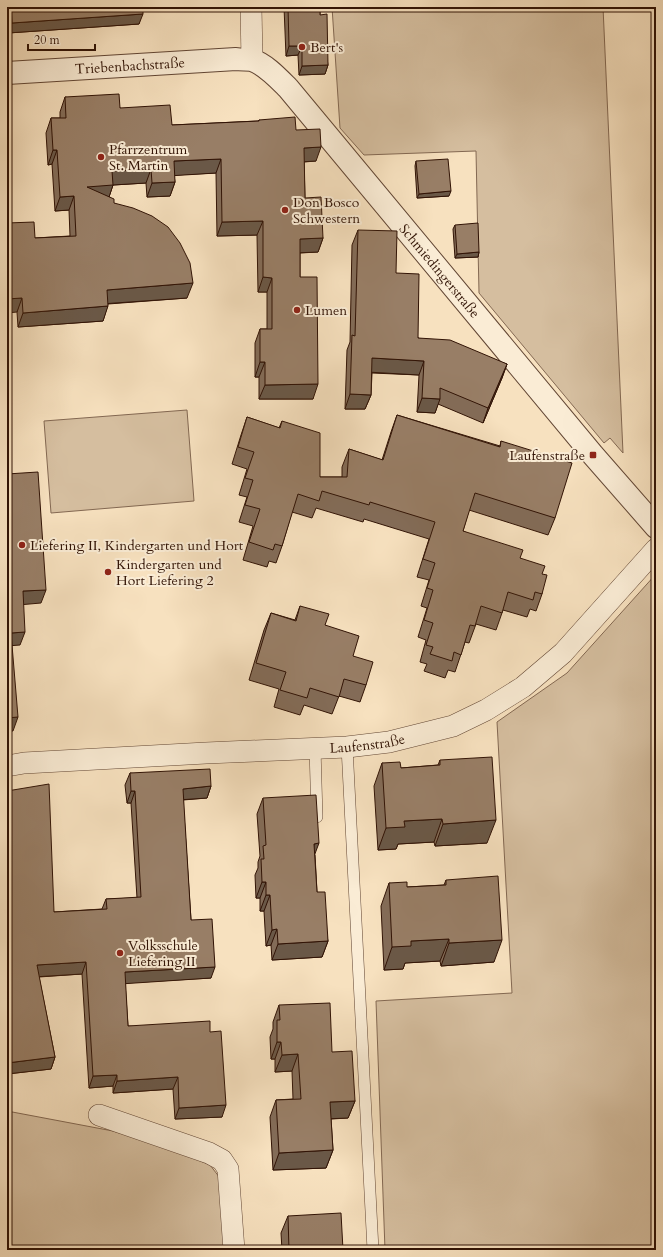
<svg xmlns="http://www.w3.org/2000/svg" width="663" height="1257" font-family="Cardo,serif">
	<rect width="100%" height="100%" fill="#f7e1bf"/>
	<filter id="stains"><feTurbulence type="fractalNoise" baseFrequency=".005" numOctaves="4"/><feColorMatrix values="0 0 0 0 .2 0 0 0 0 .09 0 0 0 0 .02 0 0 0 .5 -.17"/></filter>
	<radialGradient id="worn" r=".72"><stop offset=".6" stop-color="#630" stop-opacity="0"/><stop offset="1" stop-color="#630" stop-opacity=".3"/></radialGradient>
	<g fill="#d5be9f" stroke="#836852">
		<path d="M332,7h271l20,446 -13,-15 -6,5 -125,-150 -3,-142 -112,4 -24,-27z"/>
		<path d="M187,410l7,91 -143,12 -7,-92z"/>
		<path d="M656,574v676h-271l-9,-249 136,-8 -15,-271 70,-49z"/>
		<path d="M7,1111l106,20 58,17 39,17 10,13 6,72h-219z"/>
	</g>
	<g fill="none" stroke-linecap="round" stroke-linejoin="round">
		<g stroke="#624634" stroke-width="12">
			<g id="service">
				<path d="M347,747l26,503"/>
				<path d="M315,748l2,69"/>
			</g>
		</g>
		<g stroke="#624634" stroke-width="22">
			<g id="minor">
				<path d="M251,7l1,53"/>
				<path id="s1" d="M7,766l17,-3 182,-10 141,-6 42,-5 64,-16 33,-16 37,-23 40,-34 93,-104"/>
				<path d="M99,1115l110,38 13,7 6,9 6,81"/>
			</g>
		</g>
		<g stroke="#624634" stroke-width="24">
			<g id="tertiary">
				<path id="s2" d="M7,73l229,-14c5,1 11,0 16,1 13,4 26,18 36,28l305,367 63,72"/>
			</g>
		</g>
		<use href="#service" stroke="#faecd5" stroke-width="11"/>
		<use href="#minor" stroke="#faecd5" stroke-width="21"/>
		<use href="#tertiary" stroke="#faecd5" stroke-width="22"/>
	</g>
	<g fill="#836c58" stroke="#311305">
		<path d="M7,7h136l-4,17 -131,9z"/>
		<path d="M284,7h36v8l8,50 -3,9 -26,1 -1,-20 -12,1z"/>
		<path d="M65,97l55,11 52,17 86,-4 1,-1 37,10 20,31 -12,1 1,36 18,40 -5,14 -18,1v24l13,122h-54v-22h-4v-34l5,-14h7v-37h-9l-1,-57 -40,1 -1,-63 -42,2 1,7 -5,14 -23,1 -1,-14 -33,2 -4,12 78,101 -79,6 -5,17 -85,6 -1,-15 18,-74 35,-2 -1,-26 -14,1 -3,-47 -4,1 -2,-32 5,-15h9v-6z"/>
		<path d="M416,161l33,35 -32,2 -2,-32z"/>
		<path d="M455,225l24,27 -1,5 -23,1 -2,-29z"/>
		<path d="M358,230l38,43 22,65 89,26 -5,14 -19,45 -45,-19 -3,9 -18,-1 2,-37 -47,-2 -1,22 -6,14h-20l2,-59 3,-8 2,-97z"/>
		<path d="M397,415l103,31 1,-5 54,77 -7,17 -79,-25 -6,21 57,27 22,16v20l-6,17 -6,-2 -3,8 -24,-7 -7,20 -20,-6 -7,19 -4,-1 -10,30 -7,-2 -3,8 -21,-7 3,-7 -7,-2 6,-22 -8,-3 9,-29 -6,-2 8,-26 -12,-3 12,-38 -65,-20 -1,3 -47,-14 -4,10 -20,-6 -10,34 -6,17 -7,-2 -2,6 -24,-7 10,-34 -14,-4 8,-25 -8,-2 8,-26 -15,-5 9,-29 6,-18 32,11 3,-7 38,56h22v-10l7,-18 33,11 9,-28z"/>
		<path d="M300,606l25,19 28,31 13,29 -6,17 -21,-6 -7,18 -28,-9 -4,10 -26,-8 5,-18 -30,-9 15,-50 7,-17 24,7z"/>
		<path d="M440,760l47,83 -52,3 -1,-4 -36,2 -2,5 -18,1 -4,-64 8,-23 19,5 37,-3z"/>
		<path d="M130,773l81,13 -4,12 -24,2 8,120 20,58 -86,5 3,43 82,6 12,85 -47,2 -2,-30 -60,4v-7l-24,2 -7,-114 -43,3 16,80 -4,12 -44,5v-283l47,121 48,-3 4,-10 31,-1 -6,-95h-4l-2,-18z"/>
		<path d="M263,798l52,57 2,37 11,49 -6,16 -50,3 -1,-15 -5,1 -2,-35h-4v-13h-4l-1,-23 3,-7v-6l2,-6 -3,-42z"/>
		<path d="M446,880l48,82 -53,4 -1,-5 -35,2 -2,6 -19,1 -3,-64 8,-23 18,4 37,-2z"/>
		<path d="M279,1005l53,47 23,49 -7,17 -17,1 2,31 -7,18 -53,2 -3,-53 6,-17 17,-1 -1,-28 -17,1v-13h-4l-1,-22 3,-8v-7z"/>
		<path d="M288,1216l55,34h-61l-1,-17z"/>
	</g>
	<g fill="#6a5847" stroke="#311305">
		<path d="M189,7h42l-1,1 -42,1z"/>
		<path d="M143,14l-4,10 -131,9 4,-10z"/>
		<path d="M289,46h13l-4,9 -12,1z"/>
		<path d="M328,65l-3,9 -26,1 3,-9z"/>
		<path d="M321,147l-5,14 -17,1 5,-14z"/>
		<path d="M53,150h4l-5,14 -4,1z"/>
		<path d="M221,159l-5,14 -48,3 6,-15z"/>
		<path d="M151,169l-5,14 -33,2 -5,15 -21,-13 25,-16z"/>
		<path d="M175,182l-5,14 -23,1 5,-14z"/>
		<path d="M451,191l-2,5 -32,2 2,-4z"/>
		<path d="M74,196l-5,14 -14,1 5,-14z"/>
		<path d="M263,221l-6,14 -40,1 5,-14z"/>
		<path d="M323,238l-5,14 -24,1 6,-14z"/>
		<path d="M479,252l-1,5 -23,1 2,-4z"/>
		<path d="M263,277l9,1 -5,14h-9z"/>
		<path d="M193,283l-6,15 -86,6 6,-14z"/>
		<path d="M22,298l-5,14 -10,1v-14z"/>
		<path d="M108,306l-5,15 -85,6 5,-14z"/>
		<path d="M372,358l52,3 -5,14 -52,-3z"/>
		<path d="M260,362h5l-6,15h-4z"/>
		<path d="M507,364l-5,14 -19,45 5,-15z"/>
		<path d="M318,384l-5,15h-54l6,-14z"/>
		<path d="M350,394l21,1 -6,14h-20z"/>
		<path d="M422,398l18,1 -5,14 -18,-1z"/>
		<path d="M46,590l-5,13 -23,2 5,-14z"/>
		<path d="M25,632l-5,13 -13,1 4,-13z"/>
		<path d="M18,717l-5,14h-6v-13z"/>
		<path d="M211,786l-4,12 -29,2 5,-11z"/>
		<path d="M131,791h4l-4,12h-4z"/>
		<path d="M442,819l-8,23 -36,2 -2,5 -18,1 8,-22 18,-7z"/>
		<path d="M496,820l-9,23 -52,3 8,-22z"/>
		<path d="M319,843l-6,16 1,-15z"/>
		<path d="M262,882h4l-6,16h-4z"/>
		<path d="M266,895h4l-6,16h-4z"/>
		<path d="M277,929l-6,16 -5,1 6,-16z"/>
		<path d="M449,939l-9,22 -35,2 -2,6 -19,1 8,-23 19,-6z"/>
		<path d="M502,940l-8,22 -53,4 8,-23z"/>
		<path d="M328,941l-6,16 -50,3 6,-16z"/>
		<path d="M86,962l-4,12 -49,3 4,-12z"/>
		<path d="M215,967l-4,11 -91,6 5,-12z"/>
		<path d="M277,1042h4l-6,17h-4z"/>
		<path d="M298,1054l-6,17 -17,1 7,-17z"/>
		<path d="M55,1057l-4,12 -44,5v-11z"/>
		<path d="M117,1075l-4,11 -24,2 4,-12z"/>
		<path d="M178,1077l-5,12 -60,4 4,-12z"/>
		<path d="M355,1101l-7,17 -24,1 6,-17z"/>
		<path d="M226,1105l-4,12 -47,2 4,-11z"/>
		<path d="M333,1150l-7,18 -53,2 6,-17z"/>
	</g>
	<g fill="#987e66" stroke="#311305">
		<path d="M11,7h132v7l-131,9z"/>
		<path d="M288,7h32v8l7,-1 1,51 -26,1v-20h-13z"/>
		<path d="M119,94l1,14 50,-3 2,20 87,-4v-1l36,-3 1,13 24,-1 1,18 -17,1 1,50 16,-1 2,41 -23,1v38h17l1,107 -53,1v-23h-5v-33h12v-51l-9,-1v-56l-41,1 -1,-63 -47,2 1,21 -23,1 -1,-14 -39,2 1,14 -26,2 27,12v4l19,5 19,8 16,11 12,16 10,20 3,20 -86,7 1,16 -85,7 -1,-15 -15,1v-76l27,-1 1,16 41,-2 -2,-40 -14,1 -3,-47h-4l-2,-32h15l-1,-21z"/>
		<path d="M448,159l3,32 -32,3 -3,-33z"/>
		<path d="M478,223l1,29 -22,2 -2,-29z"/>
		<path d="M358,230l39,1 -1,42 23,1 -1,64 32,2 57,24 -19,44 -48,-20v11l-18,-1 2,-37 -52,-3 -1,37 -21,-1 2,-59 3,1z"/>
		<path d="M397,415l103,32 1,-6 71,22 -17,55 -80,-25 -12,38 60,19 -3,8 25,8 -3,8 5,1 -5,19 -7,-2 -2,8 -25,-8 -6,21 -21,-7 -6,20 -5,-1 -9,30 -7,-3 -2,9 -22,-7 3,-7 -7,-2 7,-22 -9,-3 9,-30 -6,-2 8,-25 -12,-4 12,-37 -65,-20 -1,3 -47,-14 -3,10 -21,-7 -16,52 -7,-2 -2,6 -24,-8 11,-33 -15,-4 8,-25 -8,-2 9,-26 -16,-5 9,-30 33,11 2,-7 38,12v44h27l2,-28 34,11z"/>
		<path d="M38,472l8,118 -23,1 2,41 -14,1 7,84 -11,1v-244z"/>
		<path d="M300,606l29,8 -4,11 34,11 -6,20 20,6 -7,23 -22,-6 -5,18 -29,-9 -3,10 -27,-8 6,-18 -30,-9 15,-50 25,8z"/>
		<path d="M492,757l4,63 -53,4 -1,-5 -38,2 1,6 -19,1 -4,-65 18,-1 1,6 39,-3v-5z"/>
		<path d="M210,769l1,17 -28,3 8,131 21,-1 3,48 -90,5 3,54 82,-5v11l11,-1 5,74 -47,3 -1,-31 -61,4v-6l-24,1 -7,-114 -49,3 18,92 -48,6v-272l42,-7 5,128 53,-3 -1,-10 35,-2 -6,-106h-4l-1,-18z"/>
		<path d="M316,795l3,48 -5,1 3,48h8l3,49 -50,3 -1,-15 -5,1 -2,-35h-4v-13h-4l-1,-23h3l-1,-13 3,-1 -3,-47z"/>
		<path d="M498,876l4,64 -53,3v-4l-38,2v5l-19,1 -3,-64 18,-1v5l39,-2v-5z"/>
		<path d="M330,1003l2,49 20,-1 3,50 -25,1 3,48 -54,3 -3,-53 25,-1 -3,-45 -16,1 -1,-13h-4v-22h3l-1,-15z"/>
		<path d="M341,1213l2,37h-54l-1,-34z"/>
	</g>
	<g fill="#8f2418" stroke="#faecd5" stroke-width="1.5">
		<circle cx="302" cy="47" r="4"/>
		<circle cx="101" cy="157" r="4"/>
		<circle cx="285" cy="210" r="4"/>
		<circle cx="297" cy="310" r="4"/>
		<rect x="589" y="451" width="8" height="8" rx="2"/>
		<circle cx="22" cy="545" r="4"/>
		<circle cx="108" cy="572" r="4"/>
		<circle cx="120" cy="953" r="4"/>
	</g>
	<g text-anchor="middle" dominant-baseline="central" stroke-width="4" stroke-linejoin="round" paint-order="stroke">
		<g font-size="14" fill="#311305" stroke="#faecd5" text-anchor="start">
			<text x="310" y="47">Bert's</text>
			<text x="109" y="149">Pfarrzentrum<tspan x="109" dy="16">St. Martin</tspan></text>
			<text x="293" y="202">Don Bosco<tspan x="293" dy="16">Schwestern</tspan></text>
			<text x="305" y="310">Lumen</text>
			<text x="585" y="455" text-anchor="end">Laufenstraße</text>
			<text x="30" y="545">Liefering II, Kindergarten und Hort</text>
			<text x="116" y="564">Kindergarten und<tspan x="116" dy="16">Hort Liefering 2</tspan></text>
			<text x="128" y="945">Volksschule<tspan x="128" dy="16">Liefering II</tspan></text>
		</g>
		<g font-size="14" fill="#311305" stroke="#faecd5">
			<text stroke="none"><textPath href="#s2" startOffset="123">Triebenbachstraße</textPath></text>
			<text stroke="none"><textPath href="#s2" startOffset="529">Schmiedingerstraße</textPath></text>
			<text stroke="none"><textPath href="#s1" startOffset="361">Laufenstraße</textPath></text>
		</g>
	</g>
	<rect width="663" height="1257" fill="none" stroke="#f7e1bf" stroke-width="24"/>
	<rect x="8" y="8" width="647" height="1241" fill="none" stroke="#311305" stroke-width="2"/>
	<rect x="12" y="12" width="639" height="1233" fill="none" stroke="#311305"/>
	<path d="M28 44v6h67v-6" fill="none" stroke="#311305" stroke-width="2"/>
	<text x="34" y="44" font-size="12" fill="#311305" stroke="#faecd5" stroke-width="3" paint-order="stroke">20 m</text>
	<rect width="100%" height="100%" filter="url(#stains)"/>
	<rect width="100%" height="100%" fill="url(#worn)"/>
</svg>
